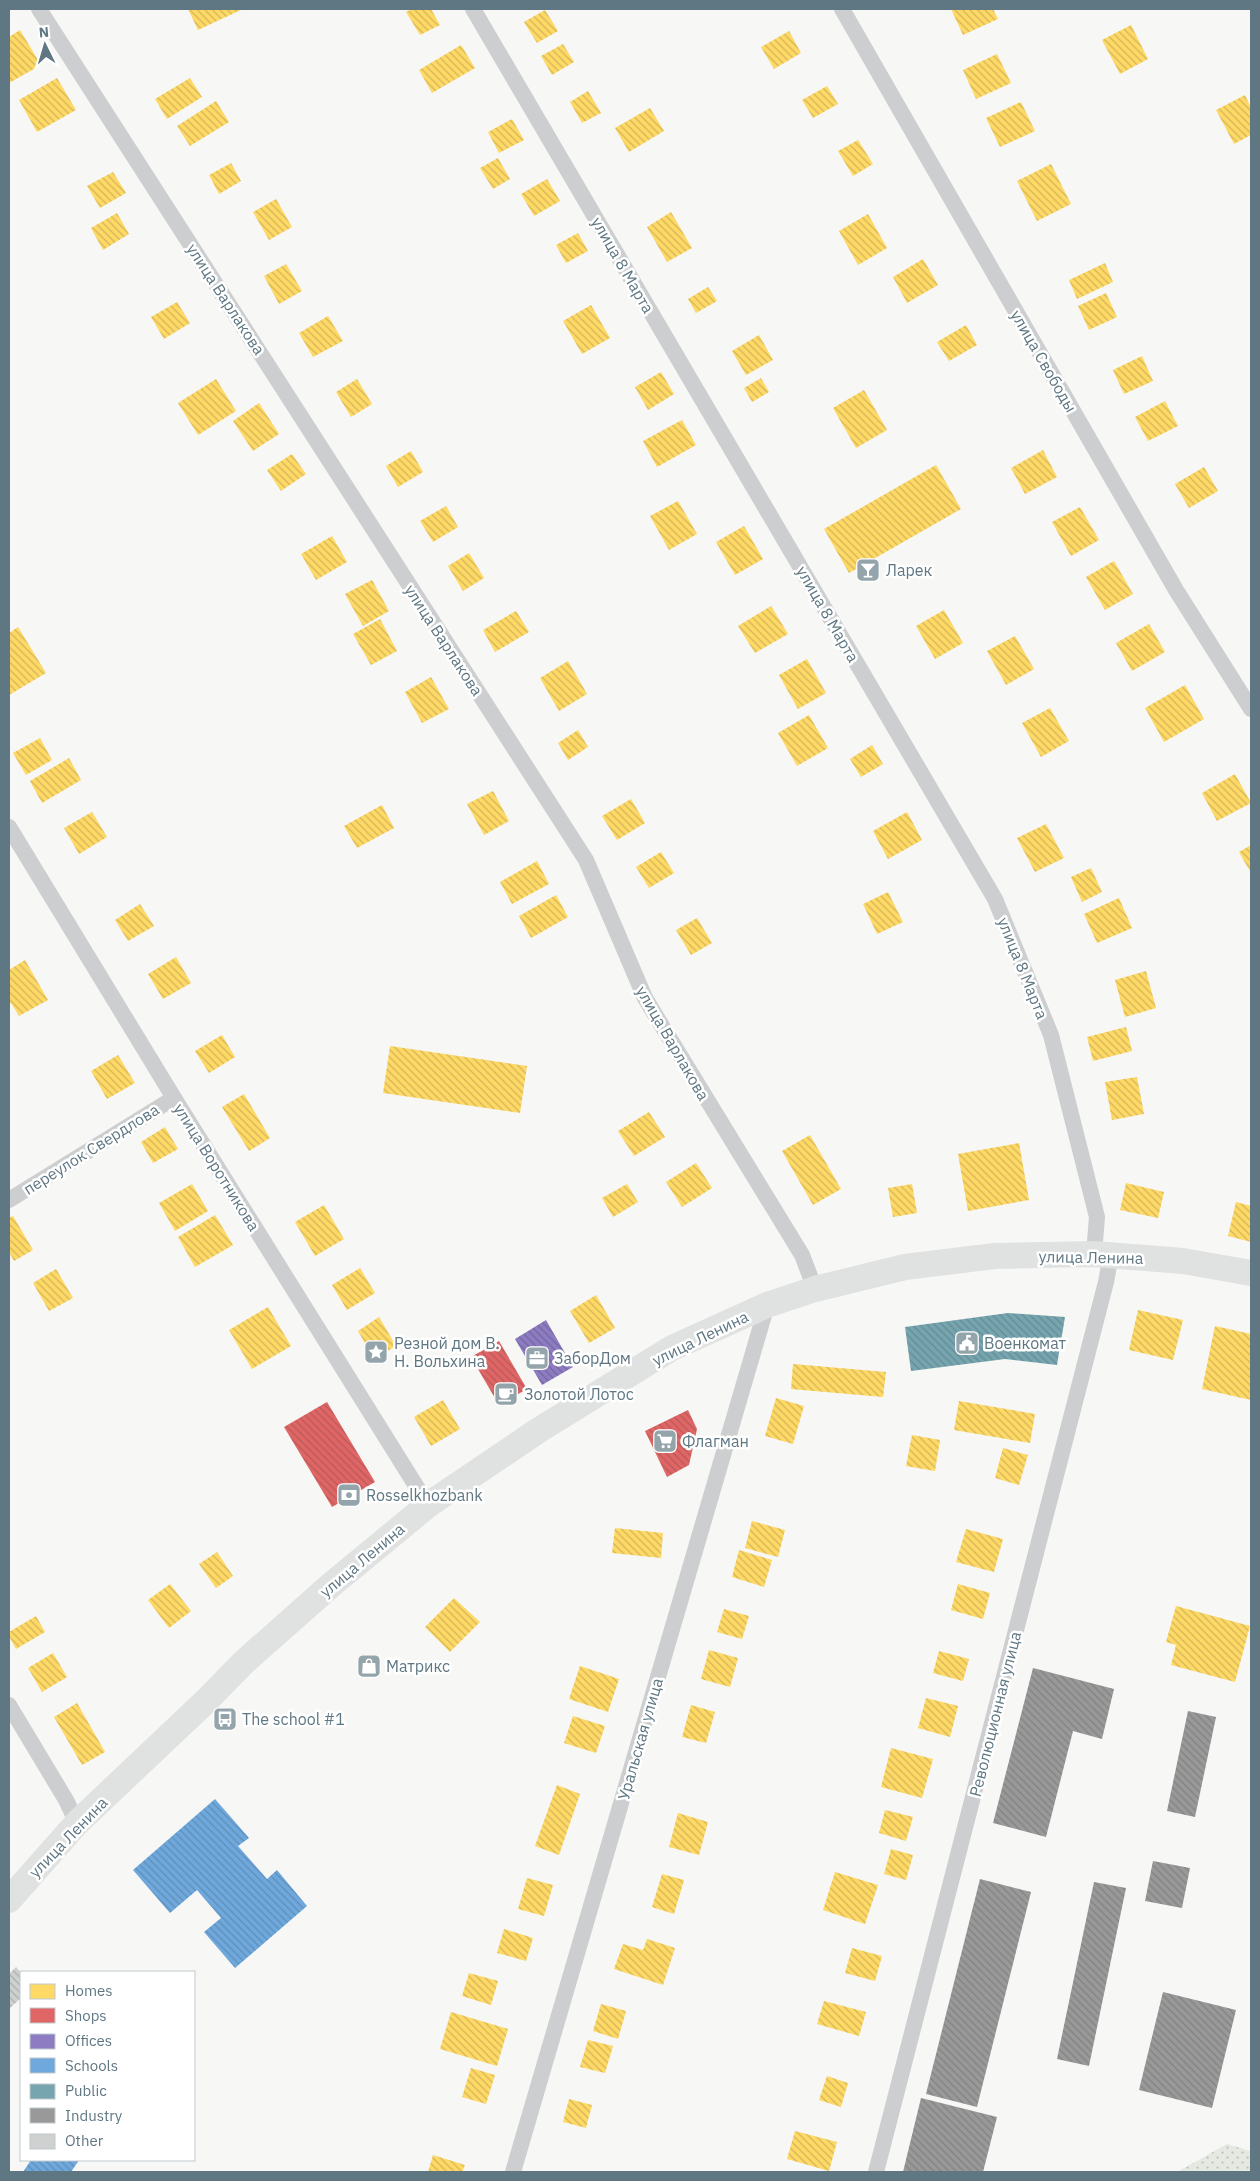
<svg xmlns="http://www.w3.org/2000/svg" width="1260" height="2181" font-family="'IBM Plex Sans',sans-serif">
	<defs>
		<pattern id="grass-dots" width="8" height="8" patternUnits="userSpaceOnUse" patternTransform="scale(1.25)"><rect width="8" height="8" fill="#e6e9e2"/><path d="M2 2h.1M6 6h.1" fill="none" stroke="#bec2bd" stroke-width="1.8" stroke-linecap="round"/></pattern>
		<pattern id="homes-back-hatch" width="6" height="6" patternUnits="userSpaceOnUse" patternTransform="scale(1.25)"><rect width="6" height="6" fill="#ffd966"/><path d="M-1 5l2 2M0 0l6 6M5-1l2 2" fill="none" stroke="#d2b559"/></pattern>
		<pattern id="shops-back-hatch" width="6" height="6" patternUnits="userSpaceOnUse" patternTransform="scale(1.25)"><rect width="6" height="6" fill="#e06666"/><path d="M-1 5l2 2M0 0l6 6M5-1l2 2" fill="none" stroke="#b95959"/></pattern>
		<pattern id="offices-back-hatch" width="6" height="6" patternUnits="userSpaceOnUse" patternTransform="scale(1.25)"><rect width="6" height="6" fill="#8e7cc3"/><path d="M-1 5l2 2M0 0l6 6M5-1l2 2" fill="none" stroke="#72669c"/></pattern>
		<pattern id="schools-back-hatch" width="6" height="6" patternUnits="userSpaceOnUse" patternTransform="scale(1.25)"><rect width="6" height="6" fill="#6fa8dc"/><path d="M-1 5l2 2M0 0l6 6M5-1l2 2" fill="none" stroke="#5e8eb8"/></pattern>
		<pattern id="public-back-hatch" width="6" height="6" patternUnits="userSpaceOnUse" patternTransform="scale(1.25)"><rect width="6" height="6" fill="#76a5af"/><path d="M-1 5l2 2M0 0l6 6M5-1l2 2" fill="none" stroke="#648b94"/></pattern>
		<pattern id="industry-back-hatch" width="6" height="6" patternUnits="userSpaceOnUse" patternTransform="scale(1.25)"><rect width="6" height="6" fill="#999"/><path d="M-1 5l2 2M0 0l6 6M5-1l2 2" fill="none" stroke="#808282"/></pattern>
		<pattern id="building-back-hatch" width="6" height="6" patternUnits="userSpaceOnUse" patternTransform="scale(1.25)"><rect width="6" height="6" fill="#cfd1d1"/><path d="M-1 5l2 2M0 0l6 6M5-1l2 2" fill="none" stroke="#abaeaf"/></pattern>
	</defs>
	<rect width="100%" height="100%" fill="#f7f7f5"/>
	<path fill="url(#grass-dots)" d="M1227,2144l24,7v21h-74z"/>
	<g fill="url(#homes-back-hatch)">
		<path d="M188,9h55l-45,21z"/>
		<path d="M412,9h19l9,16 -20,10 -14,-23z"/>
		<path d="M951,9h42l5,10 -35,16z"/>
		<path d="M545,10l13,21 -21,12 -13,-21z"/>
		<path d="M1131,25l17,34 -28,15 -18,-34z"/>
		<path d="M20,30l21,35 -32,18v-46z"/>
		<path d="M789,31l12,22 -27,16 -13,-22z"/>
		<path d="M563,44l11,18 -22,13 -11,-19z"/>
		<path d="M461,45l14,23 -43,25 -13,-23z"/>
		<path d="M997,54l14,29 -35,16 -13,-29z"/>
		<path d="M57,78l19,32 -39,22 -18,-32z"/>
		<path d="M190,78l12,19 -35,22 -12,-20z"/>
		<path d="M827,86l11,18 -25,14 -11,-18z"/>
		<path d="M588,91l13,22 -19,10 -12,-21z"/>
		<path d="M1245,95l6,13v27l-17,9 -18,-34z"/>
		<path d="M216,101l13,21 -39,24 -13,-20z"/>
		<path d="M1021,102l14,29 -35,16 -14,-29z"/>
		<path d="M650,108l14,23 -35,21 -14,-24z"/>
		<path d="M512,119l12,21 -25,13 -11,-21z"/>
		<path d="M858,140l15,24 -20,12 -15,-25z"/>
		<path d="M498,158l12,21 -17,10 -13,-21z"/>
		<path d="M231,163l10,18 -22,13 -10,-19z"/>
		<path d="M1051,164l20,40 -34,17 -20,-40z"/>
		<path d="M113,172l13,21 -26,15 -13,-22z"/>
		<path d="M547,179l13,22 -26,15 -13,-22z"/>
		<path d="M276,199l16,28 -23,13 -16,-28z"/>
		<path d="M671,212l21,36 -25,14 -20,-35z"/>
		<path d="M117,213l12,21 -26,16 -12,-22z"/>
		<path d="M868,214l19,34 -29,17 -19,-34z"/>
		<path d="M578,233l10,18 -22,12 -10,-18z"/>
		<path d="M923,259l15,26 -31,18 -14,-26z"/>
		<path d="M1105,263l8,19 -36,17 -8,-19z"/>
		<path d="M286,264l16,27 -23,13 -15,-28z"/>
		<path d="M708,287l9,14 -21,12 -8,-14z"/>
		<path d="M1106,293l11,24 -28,13 -11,-24z"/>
		<path d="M177,302l13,21 -26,16 -13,-22z"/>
		<path d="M591,305l19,33 -28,16 -19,-33z"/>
		<path d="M328,316l15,25 -30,16 -14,-24z"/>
		<path d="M966,325l11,20 -28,16 -12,-19z"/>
		<path d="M759,335l14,25 -27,15 -14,-24z"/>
		<path d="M1142,356l11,25 -29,13 -11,-24z"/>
		<path d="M661,372l13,22 -26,16 -13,-23z"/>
		<path d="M761,378l8,14 -17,10 -8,-14z"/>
		<path d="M216,379l20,32 -38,24 -20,-32z"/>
		<path d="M357,379l15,25 -21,13 -15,-25z"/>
		<path d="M864,390l23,40 -31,18 -23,-40z"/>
		<path d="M1165,401l13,25 -30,15 -13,-24z"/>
		<path d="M259,403l20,31 -26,17 -20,-30z"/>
		<path d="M682,420l14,25 -39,22 -14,-26z"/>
		<path d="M1043,450l14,27 -32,17 -14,-26z"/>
		<path d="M411,451l12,21 -25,15 -12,-21z"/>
		<path d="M292,454l14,20 -25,17 -14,-21z"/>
		<path d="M936,465l25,44 -112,64 -25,-44z"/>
		<path d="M1204,467l14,24 -29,17 -14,-24z"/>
		<path d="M678,501l19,33 -28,16 -19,-34z"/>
		<path d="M446,506l12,21 -25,15 -13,-21z"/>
		<path d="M1080,507l19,33 -28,16 -19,-34z"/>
		<path d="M744,526l19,33 -28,16 -19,-33z"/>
		<path d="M332,536l15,26 -31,18 -15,-26z"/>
		<path d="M469,553l15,25 -21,13 -15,-25z"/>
		<path d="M1114,561l19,33 -28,16 -19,-33z"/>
		<path d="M372,580l17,31 -26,15 -18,-32z"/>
		<path d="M771,606l17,28 -33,19 -17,-27z"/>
		<path d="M944,610l19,33 -28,16 -19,-33z"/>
		<path d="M516,611l13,21 -34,20 -12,-22z"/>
		<path d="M380,619l17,32 -26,14 -18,-31z"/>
		<path d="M1149,624l16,28 -33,19 -16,-28z"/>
		<path d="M18,627l28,46 -37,22v-62z"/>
		<path d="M1015,636l19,33 -28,16 -19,-34z"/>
		<path d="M807,659l19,34 -28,16 -19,-34z"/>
		<path d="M568,661l19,33 -28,17 -19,-33z"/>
		<path d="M431,677l18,32 -27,14 -17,-31z"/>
		<path d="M1185,685l19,34 -40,23 -19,-34z"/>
		<path d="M1050,708l19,33 -28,16 -19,-34z"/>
		<path d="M809,715l19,33 -31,18 -19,-33z"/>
		<path d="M578,730l10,17 -20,13 -10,-17z"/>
		<path d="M40,738l12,22 -26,15 -13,-22z"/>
		<path d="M872,745l11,19 -22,13 -11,-18z"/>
		<path d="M69,758l12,22 -39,23 -12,-22z"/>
		<path d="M1235,774l16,29 -34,18 -15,-28z"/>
		<path d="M493,791l16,30 -25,14 -17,-31z"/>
		<path d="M631,799l14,24 -28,17 -15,-24z"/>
		<path d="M382,805l12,23 -37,20 -13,-22z"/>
		<path d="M92,812l15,25 -28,17 -15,-26z"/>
		<path d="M907,812l15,28 -34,19 -15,-28z"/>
		<path d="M1046,824l18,34 -29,14 -18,-34z"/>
		<path d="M1251,845v28l-12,-21z"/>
		<path d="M661,852l13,21 -25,15 -13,-21z"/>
		<path d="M537,861l12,23 -37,20 -12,-22z"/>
		<path d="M1091,868l11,24 -20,10 -11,-25z"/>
		<path d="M888,892l15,30 -26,12 -14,-30z"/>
		<path d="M556,895l12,22 -37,21 -12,-22z"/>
		<path d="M1119,898l13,30 -35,15 -13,-29z"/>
		<path d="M140,904l14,22 -26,15 -13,-21z"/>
		<path d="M697,918l15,25 -21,12 -15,-25z"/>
		<path d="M176,957l15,26 -28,16 -15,-25z"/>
		<path d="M25,960l23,40 -29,16 -8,-13 -2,1v-34z"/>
		<path d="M1146,971l10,37 -31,9 -10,-37z"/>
		<path d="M1126,1027l6,24 -39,10 -6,-24z"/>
		<path d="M222,1035l13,22 -26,16 -14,-22z"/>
		<path d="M390,1046l137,20 -7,47 -137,-20z"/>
		<path d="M118,1055l17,28 -28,16 -16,-28z"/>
		<path d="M1137,1077l7,37 -32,6 -7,-38z"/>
		<path d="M244,1094l26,44 -21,13 -27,-44z"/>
		<path d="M649,1112l16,25 -31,19 -16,-25z"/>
		<path d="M165,1127l13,22 -25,14 -12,-21z"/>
		<path d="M810,1135l31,54 -28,16 -31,-54z"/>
		<path d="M1019,1143l10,57 -61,11 -10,-57z"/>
		<path d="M696,1163l16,25 -30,19 -16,-25z"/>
		<path d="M1126,1183l38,9 -6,26 -38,-8z"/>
		<path d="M192,1184l16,27 -33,20 -16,-28z"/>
		<path d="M627,1184l11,18 -25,15 -11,-19z"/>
		<path d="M912,1184l5,29 -24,4 -5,-29z"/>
		<path d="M1236,1202l15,4v36l-23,-6z"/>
		<path d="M324,1205l20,34 -29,17 -20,-34z"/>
		<path d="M215,1215l18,30 -38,22 -17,-30z"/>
		<path d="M13,1216l20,34 -19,11 -5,-9v-34z"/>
		<path d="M360,1268l15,25 -28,17 -15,-25z"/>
		<path d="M56,1269l17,29 -24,13 -16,-28z"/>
		<path d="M596,1295l19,33 -26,15 -19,-32z"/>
		<path d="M268,1307l23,39 -39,23 -23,-39z"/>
		<path d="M1138,1310l45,10 -10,40 -44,-10z"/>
		<path d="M379,1317l17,29 -22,13 -16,-28z"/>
		<path d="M1215,1326l36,8v66l-49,-11z"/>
		<path d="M793,1364l93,8 -3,25 -92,-8z"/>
		<path d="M776,1398l28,8 -11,38 -28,-8z"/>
		<path d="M443,1400l17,29 -29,17 -17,-29z"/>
		<path d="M959,1401l76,13 -5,29 -76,-13z"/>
		<path d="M912,1435l28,5 -5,31 -29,-5z"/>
		<path d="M1003,1448l25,7 -9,30 -24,-7z"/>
		<path d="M752,1521l33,9 -7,27 -33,-9z"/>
		<path d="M615,1528l48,5 -2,25 -49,-5z"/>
		<path d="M966,1529l37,10 -9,33 -38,-10z"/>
		<path d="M739,1550l33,10 -8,27 -32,-10z"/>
		<path d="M217,1552l16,24 -17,12 -17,-24z"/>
		<path d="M170,1584l21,27 -22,17 -21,-28z"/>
		<path d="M958,1584l32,9 -7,26 -32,-9z"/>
		<path d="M454,1598l26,24 -30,30 -25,-25z"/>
		<path d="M1176,1606l74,20 -15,56 -64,-17 5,-20 -10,-3z"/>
		<path d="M724,1609l25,7 -7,23 -25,-7z"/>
		<path d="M36,1616l9,16 -29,17 -7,-13v-4z"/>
		<path d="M709,1650l29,8 -8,29 -29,-8z"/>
		<path d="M939,1651l30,8 -6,22 -30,-8z"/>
		<path d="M53,1653l14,24 -25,15 -14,-24z"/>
		<path d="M580,1666l39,13 -11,33 -39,-13z"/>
		<path d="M926,1698l32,8 -8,31 -32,-9z"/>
		<path d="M77,1703l28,49 -23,13 -28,-48z"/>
		<path d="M691,1705l24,7 -9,31 -24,-6z"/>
		<path d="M573,1716l32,10 -9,27 -32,-10z"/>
		<path d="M891,1748l42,11 -11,39 -41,-11z"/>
		<path d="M557,1785l23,9 -21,61 -24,-9z"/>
		<path d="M885,1810l28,7 -7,24 -27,-8z"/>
		<path d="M678,1813l30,9 -9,33 -30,-8z"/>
		<path d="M891,1849l22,6 -7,25 -22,-6z"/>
		<path d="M835,1872l43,13 -13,39 -42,-14z"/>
		<path d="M662,1874l22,6 -10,34 -22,-7z"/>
		<path d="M527,1878l26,7 -9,31 -26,-7z"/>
		<path d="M504,1929l29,9 -7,23 -29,-8z"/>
		<path d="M647,1939l28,9 -12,37 -49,-16 9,-25 20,6z"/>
		<path d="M852,1948l30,8 -7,25 -30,-8z"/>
		<path d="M469,1973l29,8 -7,24 -29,-9z"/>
		<path d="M824,2001l42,11 -7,24 -42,-12z"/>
		<path d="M601,2004l25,7 -8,28 -25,-8z"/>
		<path d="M451,2012l57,17 -11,37 -57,-17z"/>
		<path d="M588,2040l25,6 -8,27 -25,-6z"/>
		<path d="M471,2068l24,7 -9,29 -24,-7z"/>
		<path d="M827,2076l21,7 -7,24 -22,-7z"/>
		<path d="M569,2099l23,6 -6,23 -23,-6z"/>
		<path d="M795,2131l42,11 -8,29 -42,-12z"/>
		<path d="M433,2155l32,10 -3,7h-34z"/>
	</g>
	<g fill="url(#shops-back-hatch)">
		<path d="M499,1341l28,48 -28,16 -28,-48z"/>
		<path d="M327,1402l48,80 -43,25 -48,-80z"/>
		<path d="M688,1410l9,19 -8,36 -22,12 -22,-46z"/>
	</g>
	<path fill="url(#offices-back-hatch)" d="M546,1320l27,47 -31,18 -27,-46z"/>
	<g fill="url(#schools-back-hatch)">
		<path d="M215,1799l34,39 -11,8 29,33 10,-9 30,36 -72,62 -31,-36 17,-14 -24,-28 -27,23 -37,-43z"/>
		<path d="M31,2160h48l-8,12h-48z"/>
	</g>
	<path fill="url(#public-back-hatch)" d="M1008,1313l57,4 -8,48 -52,-6 -94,12 -6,-44z"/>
	<g fill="url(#industry-back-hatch)">
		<path d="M1033,1668l81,21 -12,50 -29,-8 -27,106 -53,-14z"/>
		<path d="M1188,1711l28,6 -21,100 -28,-6z"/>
		<path d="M1153,1861l37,7 -8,40 -37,-7z"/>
		<path d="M980,1879l51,13 -54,215 -51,-13z"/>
		<path d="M1094,1882l32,6 -37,178 -32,-7z"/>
		<path d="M1163,1992l73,18 -24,98 -73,-18z"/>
		<path d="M921,2098l76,19 -14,55h-80z"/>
	</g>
	<path fill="url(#building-back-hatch)" d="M16,1967l5,6v25l-11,10 -1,-34z"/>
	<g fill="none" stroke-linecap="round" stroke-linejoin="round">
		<g stroke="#cccecf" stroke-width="16">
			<path d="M39,9l547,851 59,138 157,257 13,34"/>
			<path d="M473,9l522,890 56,136 46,182 -3,37"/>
			<path d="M842,9l334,581 75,119"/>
			<path d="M9,827l165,271 254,407"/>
			<path d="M9,1200l165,-102"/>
			<path d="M9,1705l57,95 11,23"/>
			<path d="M513,2172l254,-867"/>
			<path d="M876,2172l230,-890 5,-27"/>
		</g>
		<path stroke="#e0e1e1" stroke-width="26" d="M9,1900l68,-77 129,-122 37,-38 88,-78 97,-80 111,-75 133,-82 95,-43 48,-16 90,-22 90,-11 99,-2 89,7 68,12"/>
	</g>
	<defs>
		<g id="bar-square" transform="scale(1.25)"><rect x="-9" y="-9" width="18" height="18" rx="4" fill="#94a4ab" stroke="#fff"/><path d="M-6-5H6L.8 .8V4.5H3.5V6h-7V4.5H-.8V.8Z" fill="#fff"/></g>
		<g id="civic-square" transform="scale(1.25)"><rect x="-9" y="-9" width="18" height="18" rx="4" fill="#94a4ab" stroke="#fff"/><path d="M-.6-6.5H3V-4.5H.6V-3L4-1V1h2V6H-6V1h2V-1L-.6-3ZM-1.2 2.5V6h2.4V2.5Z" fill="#fff"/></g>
		<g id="sight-square" transform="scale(1.25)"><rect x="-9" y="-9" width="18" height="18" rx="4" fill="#94a4ab" stroke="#fff"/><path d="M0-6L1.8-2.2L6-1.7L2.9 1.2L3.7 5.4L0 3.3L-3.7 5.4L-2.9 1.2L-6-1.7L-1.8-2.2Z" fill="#fff"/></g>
		<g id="office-square" transform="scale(1.25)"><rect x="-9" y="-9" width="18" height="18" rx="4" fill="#94a4ab" stroke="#fff"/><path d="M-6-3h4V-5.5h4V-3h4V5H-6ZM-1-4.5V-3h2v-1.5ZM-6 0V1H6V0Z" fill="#fff"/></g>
		<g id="cafe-square" transform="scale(1.25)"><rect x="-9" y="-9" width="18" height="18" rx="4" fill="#94a4ab" stroke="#fff"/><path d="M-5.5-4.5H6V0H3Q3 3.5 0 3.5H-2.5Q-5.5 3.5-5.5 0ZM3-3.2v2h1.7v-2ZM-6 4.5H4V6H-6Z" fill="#fff"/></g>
		<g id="supermarket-square" transform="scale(1.25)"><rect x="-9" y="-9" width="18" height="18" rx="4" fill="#94a4ab" stroke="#fff"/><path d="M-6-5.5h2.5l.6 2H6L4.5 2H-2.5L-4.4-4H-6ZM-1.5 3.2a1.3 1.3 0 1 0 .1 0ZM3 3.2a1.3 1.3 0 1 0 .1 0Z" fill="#fff"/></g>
		<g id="bank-square" transform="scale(1.25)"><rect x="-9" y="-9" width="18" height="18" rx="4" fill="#94a4ab" stroke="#fff"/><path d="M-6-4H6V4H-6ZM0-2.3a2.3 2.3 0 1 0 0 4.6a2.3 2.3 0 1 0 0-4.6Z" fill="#fff"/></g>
		<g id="shop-square" transform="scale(1.25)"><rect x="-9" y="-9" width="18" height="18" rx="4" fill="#94a4ab" stroke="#fff"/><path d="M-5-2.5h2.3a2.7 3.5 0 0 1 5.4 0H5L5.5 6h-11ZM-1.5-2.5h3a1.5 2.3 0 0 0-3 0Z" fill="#fff"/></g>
		<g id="bus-square" transform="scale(1.25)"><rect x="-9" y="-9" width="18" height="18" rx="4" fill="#94a4ab" stroke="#fff"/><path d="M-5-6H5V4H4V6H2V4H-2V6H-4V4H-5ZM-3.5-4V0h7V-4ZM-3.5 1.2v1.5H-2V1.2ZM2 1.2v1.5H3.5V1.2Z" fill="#fff"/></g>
	</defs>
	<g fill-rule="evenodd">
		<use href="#bar-square" x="868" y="570"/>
		<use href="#civic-square" x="967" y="1343"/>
		<use href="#sight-square" x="376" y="1352"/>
		<use href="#office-square" x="537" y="1358"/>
		<use href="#cafe-square" x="506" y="1394"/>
		<use href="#supermarket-square" x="665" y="1441"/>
		<use href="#bank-square" x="349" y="1495"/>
		<use href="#shop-square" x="369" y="1666"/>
		<use href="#bus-square" x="225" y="1719"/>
	</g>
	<g text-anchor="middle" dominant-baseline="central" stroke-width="5" stroke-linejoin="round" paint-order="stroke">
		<g font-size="16" fill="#5f7783" stroke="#fff">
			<text transform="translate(623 265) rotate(60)">улица 8 Марта</text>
			<text transform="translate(226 299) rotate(57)">улица Варлакова</text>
			<text transform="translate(1044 361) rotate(60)">улица Свободы</text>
			<text transform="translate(828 614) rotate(60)">улица 8 Марта</text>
			<text transform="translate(444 640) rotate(57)">улица Варлакова</text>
			<text transform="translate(1023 968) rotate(68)">улица 8 Марта</text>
			<text transform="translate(673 1043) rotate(60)">улица Варлакова</text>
			<text transform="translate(91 1149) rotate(-32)">переулок Свердлова</text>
			<text transform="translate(217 1167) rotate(58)">улица Воротникова</text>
			<text transform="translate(1091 1257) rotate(1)">улица Ленина</text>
			<text transform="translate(700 1338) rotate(-26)">улица Ленина</text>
			<text transform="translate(362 1560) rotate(-40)">улица Ленина</text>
			<text transform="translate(995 1714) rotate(-76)">Революционная улица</text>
			<text transform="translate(640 1739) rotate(-74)">Уральская улица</text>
			<text transform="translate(68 1837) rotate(-46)">улица Ленина</text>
		</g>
		<g font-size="16" fill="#5f7783" stroke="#fff" text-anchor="start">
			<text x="886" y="570">Ларек</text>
			<text x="394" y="1343">Резной дом В.<tspan x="394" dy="18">Н. Вольхина</tspan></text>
			<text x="984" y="1343">Военкомат</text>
			<text x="554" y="1358">ЗаборДом</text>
			<text x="524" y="1394">Золотой Лотос</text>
			<text x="682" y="1441">Флагман</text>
			<text x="366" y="1495">Rosselkhozbank</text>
			<text x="386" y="1666">Матрикс</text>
			<text x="242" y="1719">The school #1</text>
		</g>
	</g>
	<rect width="1260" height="2181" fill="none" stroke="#5f7783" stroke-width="20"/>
	<rect x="20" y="1971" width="175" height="190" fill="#ffffff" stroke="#bfc9cd"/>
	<rect x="30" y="1984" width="25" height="15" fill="#ffd966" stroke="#bfc9cd"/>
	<text x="65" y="1996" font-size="15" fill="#5f7783">Homes</text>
	<rect x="30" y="2008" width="25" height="15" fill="#e06666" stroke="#bfc9cd"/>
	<text x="65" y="2021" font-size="15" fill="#5f7783">Shops</text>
	<rect x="30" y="2034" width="25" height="15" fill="#8e7cc3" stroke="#bfc9cd"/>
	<text x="65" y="2046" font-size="15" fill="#5f7783">Offices</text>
	<rect x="30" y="2058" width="25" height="15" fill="#6fa8dc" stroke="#bfc9cd"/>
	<text x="65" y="2071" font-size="15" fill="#5f7783">Schools</text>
	<rect x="30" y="2084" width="25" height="15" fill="#76a5af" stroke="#bfc9cd"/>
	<text x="65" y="2096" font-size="15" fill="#5f7783">Public</text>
	<rect x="30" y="2108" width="25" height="15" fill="#999999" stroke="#bfc9cd"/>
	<text x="65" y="2121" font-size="15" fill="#5f7783">Industry</text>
	<rect x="30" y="2134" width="25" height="15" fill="#cfd1d1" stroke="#bfc9cd"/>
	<text x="65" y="2146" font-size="15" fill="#5f7783">Other</text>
	<g transform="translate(45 45) rotate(355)" stroke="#ffffff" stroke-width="4" paint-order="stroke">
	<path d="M0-4L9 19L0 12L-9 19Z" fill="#5f7783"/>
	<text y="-8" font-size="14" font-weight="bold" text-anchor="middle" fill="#5f7783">N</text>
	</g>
</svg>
